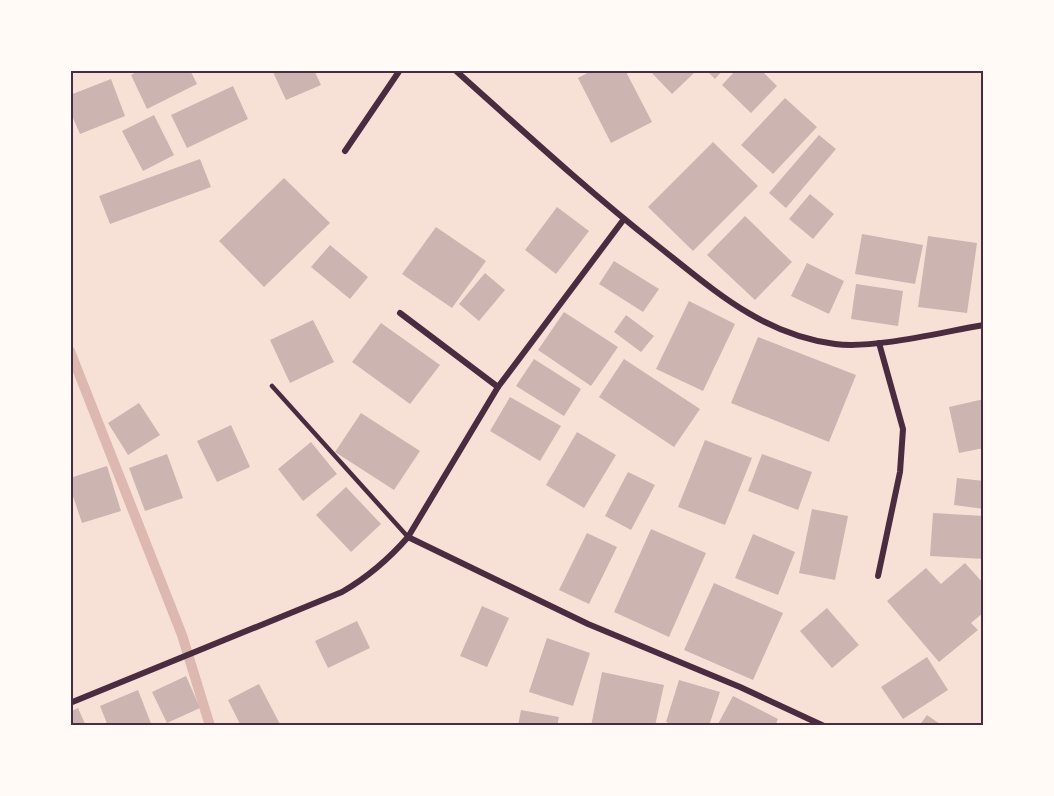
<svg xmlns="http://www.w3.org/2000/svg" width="1054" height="796" font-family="'Work Sans',sans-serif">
	<rect width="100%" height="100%" fill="#f7e1d7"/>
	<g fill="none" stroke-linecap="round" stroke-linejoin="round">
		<path stroke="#dcb8b0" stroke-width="10" d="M70,351l112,284 28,91"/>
	</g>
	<g fill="#ccb4b1">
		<path d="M140,70h50l7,14 -50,25 -16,-34z"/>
		<path d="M272,70h42l7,15 -35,15z"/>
		<path d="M593,70h32l27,52 -41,21 -33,-65z"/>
		<path d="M649,70h43l2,3 -22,21z"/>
		<path d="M706,70h17l-8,9z"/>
		<path d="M736,70h25l16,16 -26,27 -29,-28z"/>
		<path d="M111,79l14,37 -45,18 -10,-23v-16z"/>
		<path d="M233,86l15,33 -61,29 -16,-33z"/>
		<path d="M785,98l32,29 -44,47 -32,-29z"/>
		<path d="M154,115l20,40 -31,16 -21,-40z"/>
		<path d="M819,135l17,14 -50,59 -17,-15z"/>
		<path d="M713,142l45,44 -65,65 -45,-44z"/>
		<path d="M200,159l11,28 -101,37 -11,-28z"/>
		<path d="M284,178l46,45 -66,64 -45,-46z"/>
		<path d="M810,194l24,20 -21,25 -24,-20z"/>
		<path d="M557,207l32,24 -33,43 -31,-24z"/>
		<path d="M745,216l47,46 -37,38 -48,-45z"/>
		<path d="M436,227l50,34 -34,47 -50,-34z"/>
		<path d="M862,234l61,11 -8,39 -60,-10z"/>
		<path d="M928,236l49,7 -10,70 -49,-6z"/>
		<path d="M330,245l38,32 -18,22 -39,-32z"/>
		<path d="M614,261l45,28 -16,23 -44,-28z"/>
		<path d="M807,263l37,18 -15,33 -38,-18z"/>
		<path d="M485,273l20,17 -26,31 -20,-17z"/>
		<path d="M856,284l47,7 -5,35 -47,-7z"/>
		<path d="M689,301l46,23 -32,67 -47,-22z"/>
		<path d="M564,312l54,35 -27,39 -53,-36z"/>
		<path d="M626,315l28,21 -13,16 -27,-20z"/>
		<path d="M313,320l21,42 -44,21 -20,-43z"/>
		<path d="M381,323l59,42 -30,39 -58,-42z"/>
		<path d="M758,337l98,38 -27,67 -98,-39z"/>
		<path d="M534,359l47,30 -17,27 -48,-30z"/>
		<path d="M624,359l76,50 -26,38 -75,-50z"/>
		<path d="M510,397l51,29 -21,35 -50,-30z"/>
		<path d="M984,399v49l-25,5 -10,-46z"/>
		<path d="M139,403l21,32 -32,20 -20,-32z"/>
		<path d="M361,413l59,38 -26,39 -59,-38z"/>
		<path d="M231,425l19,42 -33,15 -20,-41z"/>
		<path d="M577,432l39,23 -32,53 -38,-23z"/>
		<path d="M705,440l47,18 -27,67 -47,-18z"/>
		<path d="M311,442l26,32 -34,27 -25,-32z"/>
		<path d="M167,454l16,44 -38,13 -16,-43z"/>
		<path d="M762,454l50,18 -14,38 -50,-19z"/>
		<path d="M107,466l14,45 -39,12 -12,-36v-9z"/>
		<path d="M628,472l27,13 -24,45 -26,-14z"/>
		<path d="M957,478l27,3v28l-30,-4z"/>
		<path d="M346,487l35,37 -30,28 -35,-37z"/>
		<path d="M812,509l36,7 -13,64 -36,-7z"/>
		<path d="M933,513l51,3v43l-54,-3z"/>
		<path d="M651,529l55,24 -37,84 -55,-25z"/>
		<path d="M587,533l30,14 -28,57 -30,-14z"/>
		<path d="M753,534l42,18 -17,43 -43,-17z"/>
		<path d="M965,563l19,21v28l-13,11 7,7 -39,32 -52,-61 39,-33 15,16z"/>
		<path d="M714,583l69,30 -30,67 -69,-30z"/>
		<path d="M482,606l27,12 -22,49 -27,-11z"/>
		<path d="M827,608l32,37 -27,23 -32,-37z"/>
		<path d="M357,621l13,27 -42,20 -13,-27z"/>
		<path d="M547,638l43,15 -17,53 -44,-14z"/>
		<path d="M927,657l21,33 -45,29 -22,-32z"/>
		<path d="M602,672l62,13 -9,41h-64z"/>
		<path d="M186,676l14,32 -33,15 -15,-31z"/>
		<path d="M679,680l41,12 -11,34h-30l-13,-4z"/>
		<path d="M259,684l22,42h-40l-13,-26z"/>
		<path d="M138,690l14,36h-44l-8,-20z"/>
		<path d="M733,696l45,23 -3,7h-58z"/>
		<path d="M78,708l8,18h-16v-14z"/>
		<path d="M521,710l38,7 -2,9h-39z"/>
		<path d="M927,715l16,11h-24z"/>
	</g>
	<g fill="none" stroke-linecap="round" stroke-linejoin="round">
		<path stroke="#4a2c40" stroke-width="4.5" d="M272,386l136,151"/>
		<g stroke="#4a2c40" stroke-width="6">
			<path d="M455,70c67,60 133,121 203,176 56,44 103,88 177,98 40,5 107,-12 149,-19"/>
			<path d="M345,151l55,-81"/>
			<path d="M400,313l98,74"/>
			<path d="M408,537l180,87 152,63 84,39"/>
			<path d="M878,576l22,-104 3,-43 -24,-86"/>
			<path d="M70,703l272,-111c26,-15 46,-32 66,-55l90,-150 126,-168"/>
		</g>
	</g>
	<rect width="1054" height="796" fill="none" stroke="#fffaf5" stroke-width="144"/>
	<rect x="72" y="72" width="910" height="652" fill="none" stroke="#4a2c40" stroke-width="2"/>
</svg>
